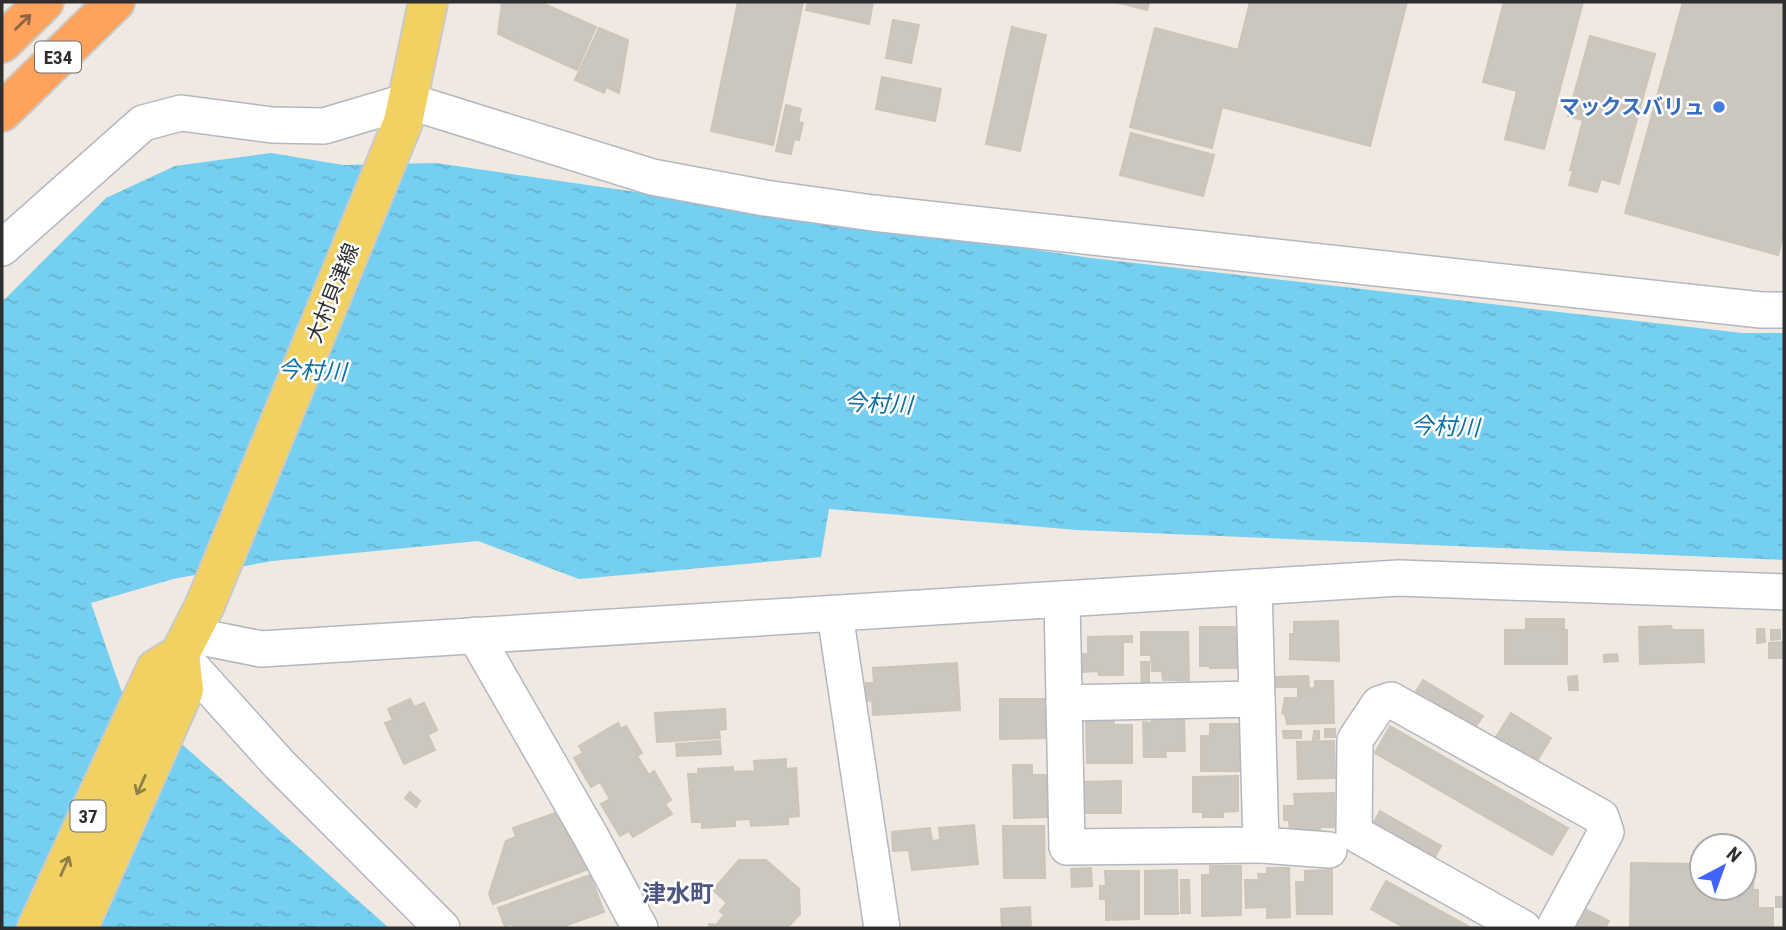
<svg xmlns="http://www.w3.org/2000/svg" width="1786" height="930" font-family="'Roboto Condensed','Noto Sans JP',sans-serif">
	<defs>
		<pattern id="water-ripples" width="26" height="14" patternUnits="userSpaceOnUse" patternTransform="scale(1.75)"><rect width="26" height="14" fill="#75cff0"/><path d="M2 4q2-2 4 0t4 0M15 11q2-2 4 0t4 0" fill="none" stroke="#66b2ce"/></pattern>
	</defs>
	<rect width="100%" height="100%" fill="#efe9e1"/>
	<path fill="url(#water-ripples)" d="M271,153l72,12 93,-2 655,95 651,75h42v227l-707,-30 -248,-21 -8,48 -242,22 -101,-38 -206,20 -99,18 -82,24 30,87 268,238h-387v-626l104,-104 69,-32z"/>
	<g fill="#cbc7bf" stroke="#cbc5ba" stroke-width="2">
		<path d="M502,2h38l56,25 -19,43 -79,-36z"/>
		<path d="M738,2h65l-30,143 -62,-14z"/>
		<path d="M808,2h65l-4,22 -63,-14z"/>
		<path d="M1116,2h33l-2,8z"/>
		<path d="M1250,2h157l-37,144 -148,-39 -10,41 -82,-21 25,-99 83,22z"/>
		<path d="M1504,2h79l-39,147 -39,-10 12,-48 -34,-9z"/>
		<path d="M1683,2h101v229l-6,24 -153,-42z"/>
		<path d="M893,20l26,5 -8,38 -25,-5z"/>
		<path d="M1012,27l34,8 -26,116 -34,-7z"/>
		<path d="M599,28l29,12 -9,53 -13,-6 -2,6 -29,-13z"/>
		<path d="M1590,36l65,18 -36,130 -18,-5 -4,13 -28,-7 4,-14 -3,-1 13,-50 -15,-4z"/>
		<path d="M882,77l59,12 -6,32 -59,-12z"/>
		<path d="M786,105l15,4 -3,13 5,1 -4,17 -5,-1 -3,15 -15,-3z"/>
		<path d="M1131,133l83,22 -11,41 -83,-21z"/>
		<rect x="1526" y="619" width="38" height="10"/>
		<path d="M1338,621l1,40 -49,-2v-25h4v-12z"/>
		<path d="M1671,626l1,4h31l1,32 -64,2 -1,-37z"/>
		<path d="M1200,627h35v10h8v31h-33v-2h-10z"/>
		<path d="M1757,629h7l1,13 -8,1z"/>
		<rect x="1505" y="630" width="62" height="34"/>
		<path d="M1771,630h9v9l-9,1z"/>
		<path d="M1141,632h47l1,48h-26l-1,-9h-10l-1,-16h-10z"/>
		<path d="M1132,636v6h-9v33h-24l-1,-4 -15,1v-18h5v-17z"/>
		<path d="M1782,642l1,16h-14v-15z"/>
		<path d="M1617,654l1,7 -14,1v-7z"/>
		<path d="M1141,662h8v26h-7z"/>
		<path d="M957,663l3,47 -87,5 -1,-15 -5,1 -1,-18h8l-1,-15z"/>
		<path d="M1308,676l1,11h-35l-1,-10z"/>
		<path d="M1577,676l1,14h-9l-1,-13z"/>
		<path d="M1423,680l60,36 -9,13 -59,-36z"/>
		<path d="M1315,681h18l1,42 -47,1 -2,-10 -3,-1 3,-15h13v-9l17,-1z"/>
		<path d="M410,699l4,8 10,-4 13,27 -9,5 7,15 -31,14 -19,-41 8,-3 -5,-11z"/>
		<path d="M1000,699h47v39l-47,1z"/>
		<path d="M725,709l1,20 -7,1 1,8 -63,4 -2,-29z"/>
		<path d="M1511,713l40,25 -16,26 -40,-25z"/>
		<path d="M1086,719h28v6h18v38h-45z"/>
		<path d="M1152,719h32l1,32h-20l1,6h-22l-1,-35 9,1z"/>
		<path d="M618,723l3,6 5,-3 16,27 -5,3 12,19 5,-4 17,29 -6,4 7,10 -39,23 -4,-6 -9,5 -19,-32 9,-5 -10,-17 -9,5 -17,-29 9,-5 -4,-7z"/>
		<path d="M1210,724h33v47h-42v-35h9z"/>
		<path d="M1390,726l178,102 -16,27 -177,-102z"/>
		<rect x="1325" y="729" width="10" height="8"/>
		<path d="M1283,731h18v7h-17z"/>
		<path d="M1314,731h5v8l-6,1z"/>
		<path d="M720,741l1,13 -44,2 -1,-12z"/>
		<path d="M1334,741l1,37 -37,1 -1,-37z"/>
		<path d="M786,759v10l10,-1 3,48 -11,1v7l-37,2 -1,-7 -15,1v6l-33,2v-6h-10l-4,-48h10v-5l35,-2v5l22,-1 -1,-10z"/>
		<path d="M1013,765h19v10h14l1,42 -33,1z"/>
		<path d="M1238,776v35l-15,1v5h-20v-5h-10v-35z"/>
		<path d="M1121,781v32h-41l-1,-31z"/>
		<path d="M410,792l10,9 -4,6 -11,-9z"/>
		<path d="M1334,793v34h-14v7l-30,1 -1,-15h-5v-14h11l-1,-12z"/>
		<path d="M1380,811l61,35 -6,11 -61,-35z"/>
		<path d="M558,812l31,57 -96,35 -4,-10 17,-53 10,-4 -3,-9z"/>
		<path d="M974,825l4,39 -66,6 -3,-20 -16,1 -1,-19 38,-4 2,13 8,-1 -1,-12z"/>
		<path d="M1003,826h41l1,52h-41z"/>
		<path d="M739,860h27l33,29 1,25 -13,14h-78v-4l7,1 8,-10 -4,-4 7,-8 -14,-13z"/>
		<path d="M1631,863l71,1v24h42v-23h10l-1,25h5v18h15v20h-143z"/>
		<path d="M1210,866h31v49l-39,1v-41h8z"/>
		<path d="M1091,868l1,18 -20,1 -1,-18z"/>
		<path d="M1267,868h22l1,49 -23,1v-11l-21,1 -1,-28h14l-1,-6h9z"/>
		<path d="M1177,870l1,44h-33v-43z"/>
		<path d="M1332,870v44h-35l-1,-32h9v-11z"/>
		<path d="M1105,871h34v48l-33,1v-21h-6v-13h6z"/>
		<path d="M590,875l14,37 -45,16h-45l-2,-4 -7,3 -7,-19z"/>
		<path d="M1181,880h8l1,33h-9z"/>
		<path d="M1386,881l85,47h-66l-34,-19z"/>
		<rect x="1776" y="897" width="8" height="10"/>
		<path d="M1030,907l1,21h-29l-1,-19z"/>
		<path d="M1581,907l28,14 -4,7h-35z"/>
	</g>
	<g fill="none" stroke-linecap="round" stroke-linejoin="round">
		<g stroke="#b4b7c1" stroke-width="38">
			<g id="minor">
				<path d="M2,248l141,-125 38,-10 91,12 52,1 84,-25 244,76 113,21 108,15 888,97h23"/>
				<path d="M1254,587l7,258 68,5"/>
				<path d="M1062,599l5,248 194,-2"/>
				<path d="M835,614l47,314"/>
				<path d="M191,635l70,14 1138,-71 385,14"/>
				<path d="M475,635l115,200 50,93"/>
				<path d="M180,654l99,110 163,164"/>
				<path d="M1064,703l193,-4"/>
				<path d="M1523,928l-169,-95 1,-93 24,-36 12,-4 210,117 5,15 -52,96"/>
			</g>
		</g>
		<g stroke="#c9c9c9" stroke-width="42">
			<g id="major">
				<path d="M37,928l119,-259 24,-15 25,-49 198,-483 25,-120"/>
				<path d="M78,928l106,-238 -4,-36"/>
			</g>
		</g>
		<g stroke="#c9c9c9" stroke-width="42">
			<g id="highway">
				<path d="M2,43l42,-41"/>
				<path d="M2,112l113,-110"/>
			</g>
		</g>
		<use href="#minor" stroke="#fff" stroke-width="35"/>
		<use href="#major" stroke="#f2d163" stroke-width="38"/>
		<use href="#highway" stroke="#ffa35c" stroke-width="38"/>
	</g>
	<defs><path id="oneway-shaft" d="M-6 0H5M1.5-3L5.5 0L1.5 3" fill="none" stroke-width="1.6" stroke-linecap="round" stroke-linejoin="round" transform="scale(1.75)"/></defs>
	<use stroke="#8c6343" href="#oneway-shaft" transform="translate(23 22) rotate(-44)"/>
	<g stroke="#908048">
		<use href="#oneway-shaft" transform="translate(141 785) rotate(114)"/>
		<use href="#oneway-shaft" transform="translate(65 866) rotate(-66)"/>
	</g>
	<circle fill="#3f7fe0" stroke="#fff" stroke-width="2.5" cx="1719" cy="107" r="7"/>
	<g text-anchor="middle" dominant-baseline="central" stroke-width="5" stroke-linejoin="round" paint-order="stroke">
		<g fill="#fff" stroke="#6d6d6d" stroke-width="2">
			<rect x="35" y="41.5" width="46" height="31" rx="5"/>
			<rect x="70.5" y="800.5" width="35" height="31" rx="5"/>
		</g>
		<g font-size="19" font-weight="bold" fill="#2e2e2e">
			<text x="58" y="57">E34</text>
			<text x="88" y="816">37</text>
		</g>
		<g font-size="21" font-weight="bold" fill="#366cbe" stroke="#fff" text-anchor="end">
			<text x="1705" y="107">マックスバリュ</text>
		</g>
		<g font-size="21" fill="#2e2e2e" stroke="#fff">
			<text transform="translate(333 293) rotate(-68)">大村貝津線</text>
		</g>
		<g font-size="23" font-style="italic" fill="#0d6fa3" stroke="#fff">
			<text transform="translate(312 371) rotate(3)">今村川</text>
			<text transform="translate(878 404) rotate(3)">今村川</text>
			<text transform="translate(1445 427) rotate(2)">今村川</text>
		</g>
		<g font-size="24" font-weight="bold" fill="#4d5680" stroke="#fff">
			<text x="678" y="894">津水町</text>
		</g>
	</g>
	<rect width="1786" height="930" fill="none" stroke="#2e2e2e" stroke-width="7"/>
	<g transform="translate(1723 867) rotate(41)"><circle r="33" fill="#ffffff" stroke="#ababab" stroke-width="2"/>
	<path d="M0-5L12 26L0 18L-12 26Z" fill="#4264fb"/>
	<text y="-10" font-size="19" font-weight="bold" text-anchor="middle" fill="#2e2e2e">N</text>
	</g>
</svg>
